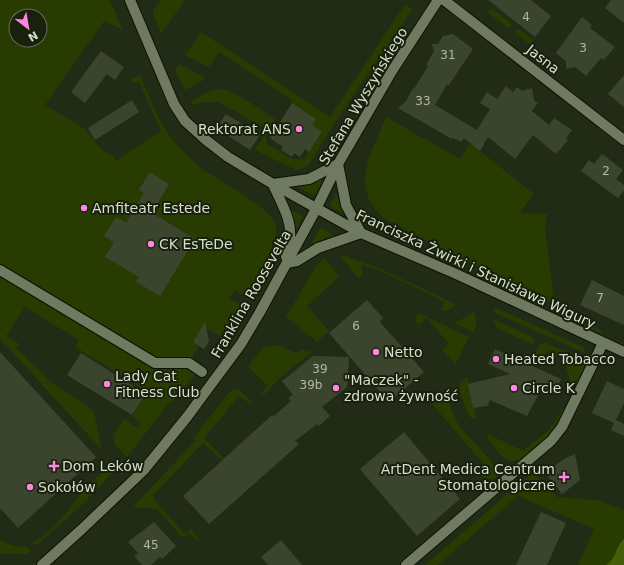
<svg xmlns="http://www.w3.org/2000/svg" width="624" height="565" font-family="'DejaVu Sans',sans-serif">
	<rect width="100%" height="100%" fill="#222b16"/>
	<g fill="#283b01" fill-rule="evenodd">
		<path d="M0,0h110l13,30 -19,-9 -59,84 40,24 16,20 14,8v4l46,-30 -22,-49 -7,1v-4l8,-4c11,24 19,50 37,70 8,8 17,18 27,25 16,11 67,38 72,55 4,17 -21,56 -30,72l-11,-7 -5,8 11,7 -21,31 -17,-10 -10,16 6,4 -9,15 9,9 -28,33h-2l-42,54 -12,-12 -2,-10 11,-16 14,9 3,-6 -9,-5 16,-25 -73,-45 4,-7 -54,-33 -19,29 14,8 -4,4 36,35 39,25 3,4 8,38 -102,-111zM16,16h24v24h-24z"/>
		<path d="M161,0h24l-24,34 -7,-18 -1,-6z"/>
		<path d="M405,4l8,5 -78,113 -27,44 -12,4 -41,-20 13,-20 -49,-28h-17l-9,3 -2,-4c8,-4 16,-10 25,-12 17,-2 46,22 60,31l-10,15 1,9 25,15h12l18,-26 -10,-8 4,-6 -24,-16 -1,-4 -72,-47 -10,15 -24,-12 16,-23 129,85z"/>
		<path d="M492,8l20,16 -2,4h-2l-20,-15v-2z"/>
		<path d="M517,29h2l14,11 -2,4h-2l-14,-11z"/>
		<path d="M179,64l25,13v3l-19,10 -10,-20z"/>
		<path d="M386,117l74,42 10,-16 64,51 -15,19 28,1 -2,15 8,64 -2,10 -42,-20 -124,-64c-37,-31 -14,-65 1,-102z"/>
		<path d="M320,180l2,1 -8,15 -16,-9 16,-4z"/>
		<path d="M336,195h2l1,9 6,9 -1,1 -15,-8z"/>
		<path d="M291,210l12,6 -7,13 -1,-1 -5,-17z"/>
		<path d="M320,227l14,8 -1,2 -8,1 -10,5 -3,-1z"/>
		<path d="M339,254l40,14 76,36 -1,3 -8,4 -5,-1 4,-8 -66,-32 -17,-5v12l-4,1z"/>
		<path d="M325,258l14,19 -32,29 22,25 -12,11 -31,-25 30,-51z"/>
		<path d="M496,308l87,39 4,7 -94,-42z"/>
		<path d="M472,312l3,1c2,7 2,12 -2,19l-19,-9 12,-6z"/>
		<path d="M559,312l43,19 -1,2 -43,-19z"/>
		<path d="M421,314l48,23 -13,27 -14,-14 7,-6 -22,-26 -9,7 -3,-6 2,-3z"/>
		<path d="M493,319l39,18 2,4 -1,4 -36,-17z"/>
		<path d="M545,342l42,20 -11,22 -6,-3c-2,-8 -5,-14 -4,-21l-19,-9 -4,8 -9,-4 6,-11z"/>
		<path d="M278,345l18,8 5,-3 11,2 -31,25 -17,18 -3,-2 7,-7 -20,-19 15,-20z"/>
		<path d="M467,377l9,40 -4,2c-5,-6 -16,-30 -11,-37 2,-2 4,-3 6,-5z"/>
		<path d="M232,389h6l14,13 -2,2 -11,-8 -35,42 20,20 -2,2 -3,-2 -16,-15 -50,52 3,7 29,32 6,-5 8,10 -2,2 -8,-8 -6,5 -26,-29 -24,-2 63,-67 -3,-2z"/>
		<path d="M447,395c3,10 6,20 11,29 8,12 41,40 40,53 -8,3 -13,3 -19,-2l8,-7 -59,-69 3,-3 6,7z"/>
		<path d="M562,410h2l-11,20 -7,8 -27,22 -7,1 -7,-2 -5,-5 -12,-15 -1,-2 1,-3 35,17 27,-22z"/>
		<path d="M108,469l6,2 -30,32 -48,43 -4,-4c25,-9 40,-41 59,-59 6,-6 10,-11 17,-14z"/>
		<path d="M533,472l24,25 40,3 27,10v55h-46l16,-36 -76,-33 -80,69h-13z"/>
		<path d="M0,539c10,6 15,9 26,7l5,4 -4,4h-24l-3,-1z"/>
	</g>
	<path fill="#435e08" d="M624,539v26h-18c12,-8 8,-17 18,-26z"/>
	<g fill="#3b452e">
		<path d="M488,0h43l20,16 -16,21z"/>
		<path d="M611,0h13v23l-19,-15z"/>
		<path d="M582,17l10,8 -2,3 25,19 -11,13 -3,-2 -15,18 -11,-9 -9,2v-8l-10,-8z"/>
		<path d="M453,34l20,15 -24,36 -2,-1 -12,21 42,25 13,-21 -10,-6 7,-11 10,7 9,-13 7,6 4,-5 5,4 10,-3 2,12 4,3 -6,8 17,14 5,-7 18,12 -6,8 2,2 -12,14 -23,-19 -18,24 -27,-22 -8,14 -16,-13 -3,4 -8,-4 -1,1 -54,-31 8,-7 7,-13 1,1 14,-23 -2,-1 8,-14 -2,-7h6l5,-8z"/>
		<path d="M101,51l23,16 -9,13 -8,-6 -22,29 -14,-11z"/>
		<path d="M624,75v32l-16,-13z"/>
		<path d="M132,100l7,12 -44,28 -7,-12z"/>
		<path d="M292,103l24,16 -4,6 10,7 -13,20 -4,-3 -5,8 -6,-4 -2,4 -6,-4 -5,-3 2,-3 -13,-9z"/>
		<path d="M226,114l34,21 -10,15 -34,-22z"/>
		<path d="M602,154l21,16 -7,9 8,6v5l-6,8 -37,-27 8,-11 5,4z"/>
		<path d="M150,172l19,12 -17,29 43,26 -35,57 -24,-14 3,-5 -34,-20 9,-15 -10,-6 12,-19 10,6 18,-30 -5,-3z"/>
		<path d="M592,280l32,16v29l-44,-20z"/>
		<path d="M367,300l16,18 -3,4 44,50 -35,30 -60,-69z"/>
		<path d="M205,322l4,19 -5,8 -11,-7z"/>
		<path d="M495,349l66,30 -7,15 -12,-6 -15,28 -37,-16 -3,6 -14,2 -5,-24 42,-10 -22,-10z"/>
		<path d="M0,352l96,105 -78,71 -18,-20z"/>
		<path d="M81,353l65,41 -14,21 -65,-40z"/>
		<path d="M313,356l36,1 -2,30 -25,20 8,9 -11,10 -2,-2 -22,17 4,3 -90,80 -26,-28 89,-81 2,1 17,-15 -3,-3 5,-3 -11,-14z"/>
		<path d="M607,381l17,8v14l-8,17 8,4v12l-13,-6 3,-7 -22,-10z"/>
		<path d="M404,432l56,67 -43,37 -57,-67z"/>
		<path d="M575,454l5,26 -18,14 -16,-20 6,-5 -1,-1 15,-10z"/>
		<path d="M541,512l25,11 -19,42h-31z"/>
		<path d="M154,522l22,24 -14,13 -2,-2 -9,8h-9l-8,-9 4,-3 -10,-11z"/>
		<path d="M281,540l21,25h-34l-7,-8z"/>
	</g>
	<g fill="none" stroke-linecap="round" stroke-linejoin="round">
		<g stroke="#0c1302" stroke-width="12">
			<g id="minor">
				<path d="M130,0l44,104 11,17 21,19 22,17 45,27 88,49 93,40 170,79"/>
				<path d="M444,0l180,140"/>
				<path d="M338,164l8,41 15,28"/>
				<path d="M273,184c7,17 19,35 17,54 0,6 -3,12 -4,19"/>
				<path d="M273,184l36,-5 29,-15"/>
				<path d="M287,263l10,-2 21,-13 43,-15"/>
				<path d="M0,270l155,93h34l13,9"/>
				<path d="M42,565l40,-36 61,-58 44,-54 34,-46 20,-27 19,-32 56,-103 22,-45 54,-93 46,-71"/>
				<path d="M406,565l145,-124 11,-14 41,-84"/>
			</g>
		</g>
		<use href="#minor" stroke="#6f7a61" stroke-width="10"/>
	</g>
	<g fill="#fe86e1" stroke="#19210c" stroke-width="1.5">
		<circle cx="299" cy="129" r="4"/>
		<circle cx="84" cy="208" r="4"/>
		<circle cx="151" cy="244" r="4"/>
		<circle cx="376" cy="352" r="4"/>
		<circle cx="496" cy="359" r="4"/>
		<circle cx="107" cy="384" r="4"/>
		<circle cx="336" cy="388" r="4"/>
		<circle cx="514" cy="388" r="4"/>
		<path d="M52 460h4v4h4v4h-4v4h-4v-4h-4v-4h4z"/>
		<path d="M562 471h4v4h4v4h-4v4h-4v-4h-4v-4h4z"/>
		<circle cx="30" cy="487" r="4"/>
	</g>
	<g text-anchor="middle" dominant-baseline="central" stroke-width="4" stroke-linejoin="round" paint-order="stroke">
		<g font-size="12" fill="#b0b8a8">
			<text x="526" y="17">4</text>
			<text x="583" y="48">3</text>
			<text x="448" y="55">31</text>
			<text x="423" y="101">33</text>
			<text x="606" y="171">2</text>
			<text x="600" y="298">7</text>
			<text x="356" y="326">6</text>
			<text x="320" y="369">39</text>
			<text x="311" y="385">39b</text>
			<text x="151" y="545">45</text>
		</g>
		<g font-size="14" fill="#d7ded0" stroke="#19210c">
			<text transform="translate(543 59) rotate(38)">Jasna</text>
			<text transform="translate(363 96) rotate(-59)">Stefana Wyszyńskiego</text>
			<text transform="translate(476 269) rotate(25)">Franciszka Żwirki i Stanisława Wigury</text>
			<text transform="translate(251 294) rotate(-60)">Franklina Roosevelta</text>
		</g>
		<g font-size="14" fill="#d7ded0" stroke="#19210c" text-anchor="start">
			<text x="291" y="129" text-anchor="end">Rektorat ANS</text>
			<text x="92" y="208">Amfiteatr Estede</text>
			<text x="159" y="244">CK EsTeDe</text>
			<text x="384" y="352">Netto</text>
			<text x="504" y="359">Heated Tobacco</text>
			<text x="115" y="376">Lady Cat<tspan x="115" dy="16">Fitness Club</tspan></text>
			<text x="344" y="380">"Maczek" -<tspan x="344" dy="16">zdrowa żywność</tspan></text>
			<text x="522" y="388">Circle K</text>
			<text x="62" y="466">Dom Leków</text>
			<text x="555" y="469" text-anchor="end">ArtDent Medica Centrum<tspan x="555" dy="16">Stomatologiczne</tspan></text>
			<text x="38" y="487">Sokołów</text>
		</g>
	</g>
	<g transform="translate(28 28) rotate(149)"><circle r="19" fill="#19210c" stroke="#656d5a"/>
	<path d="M0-3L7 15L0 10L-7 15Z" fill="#fe86e1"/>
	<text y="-6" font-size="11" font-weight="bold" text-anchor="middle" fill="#d7ded0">N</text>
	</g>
</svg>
